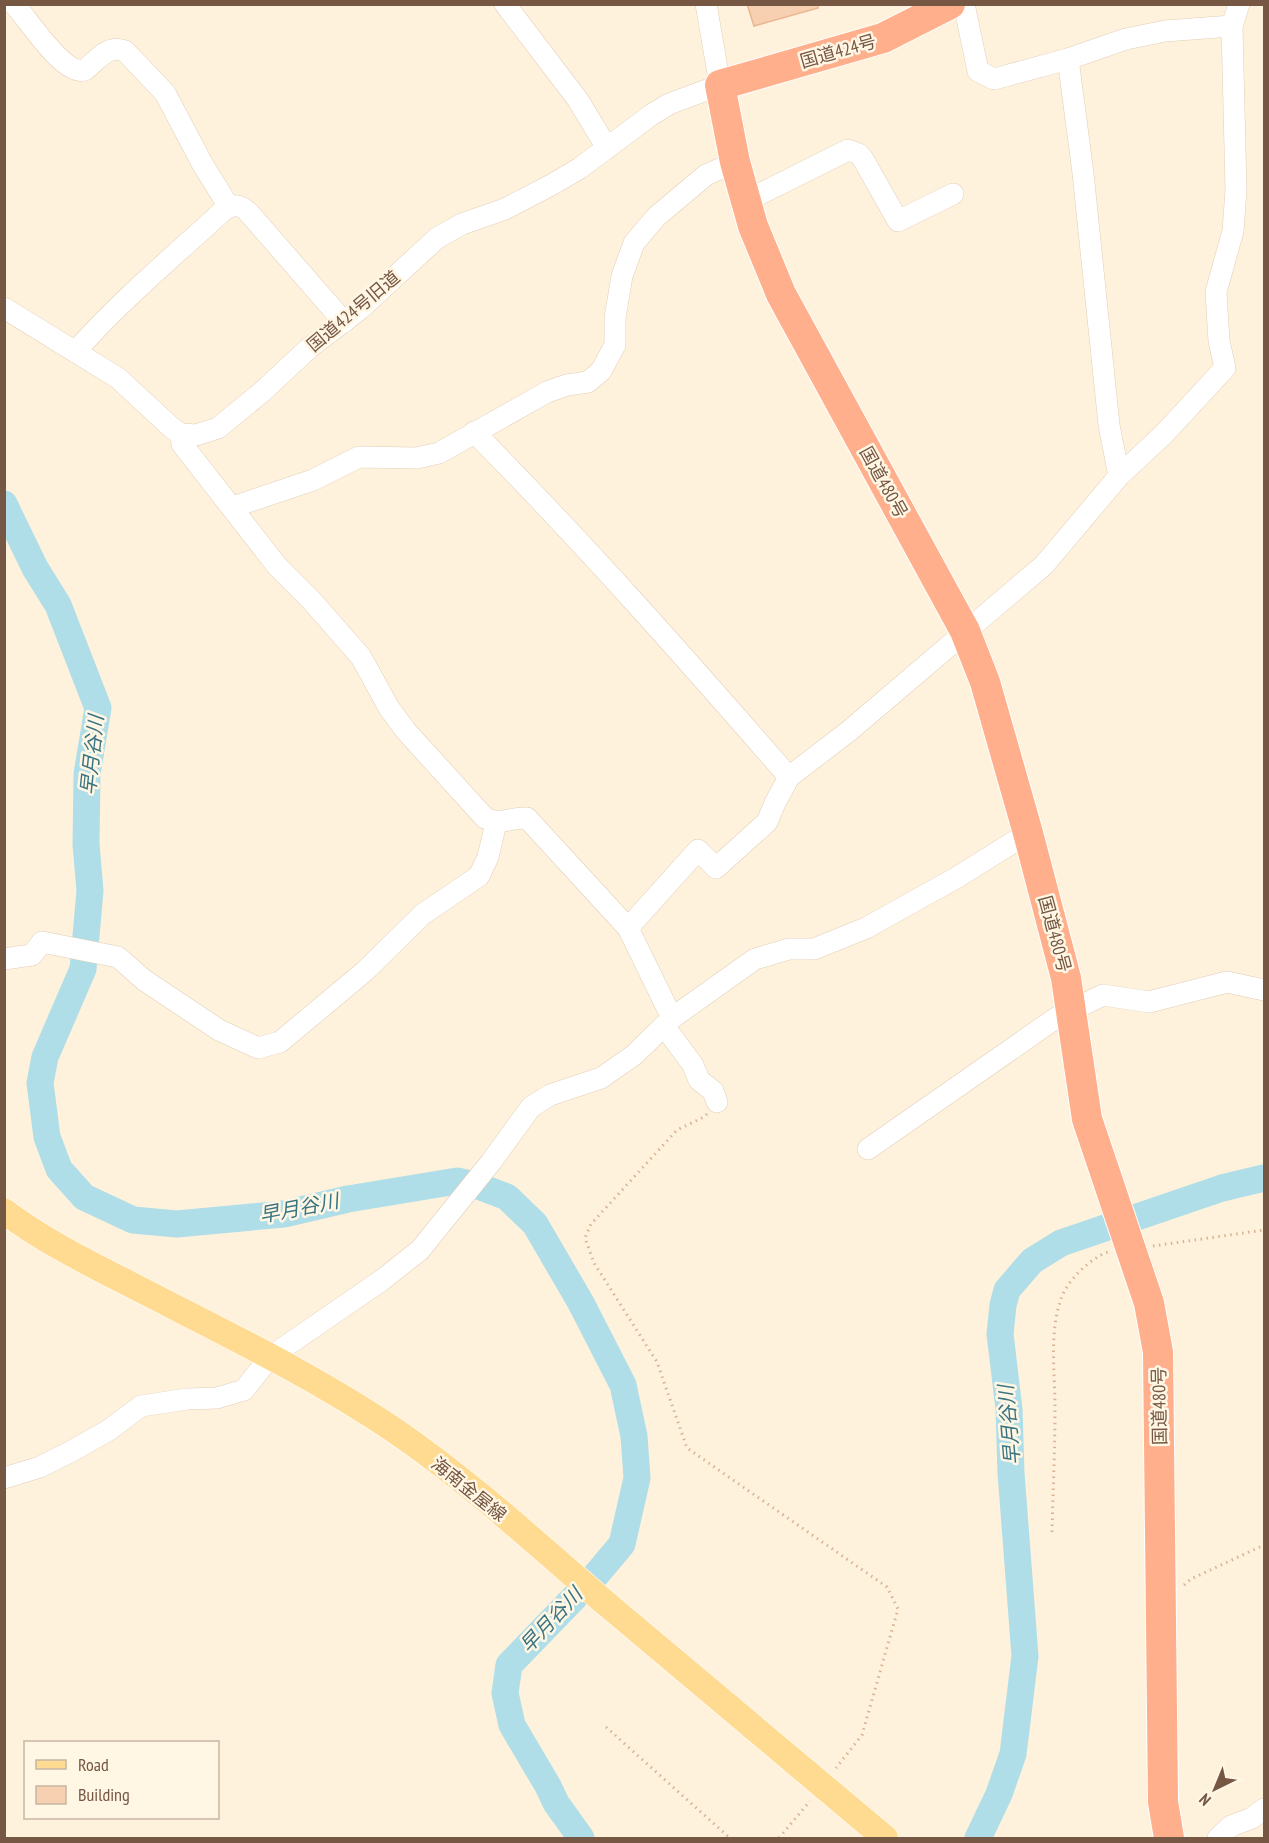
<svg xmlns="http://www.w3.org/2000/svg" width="1269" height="1843" font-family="'PT Sans Narrow','Noto Sans JP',sans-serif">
	<rect width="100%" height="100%" fill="#fef2dc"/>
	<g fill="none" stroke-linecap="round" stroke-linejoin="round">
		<g stroke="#b0dee8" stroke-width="27">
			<path d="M4,504l31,64 23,37 40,103 -11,66 -1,70 4,47 -7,78 -38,88 -5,26 7,54 12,32 25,28 49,23 44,4 107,-10 64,-15 109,-18 21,5 29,11 28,27 46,79 42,82 11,51 3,42 -15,66 -26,31 -87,90 -4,28 7,32 36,61 8,17 25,35"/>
			<path d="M978,1838l21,-44 14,-40 12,-98 -14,-183 -2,-64 -9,-75 3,-29 4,-15 25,-29 29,-18 161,-55 42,-10"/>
		</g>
	</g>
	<path fill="#f6d0b1" stroke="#eab690" stroke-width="1.5" d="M747,4h71v4l-64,18z"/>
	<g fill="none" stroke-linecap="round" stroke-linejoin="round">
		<g stroke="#e2ceb8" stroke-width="22">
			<g id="minor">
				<path d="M14,4c15,16 49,72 71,66 12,-10 23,-26 40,-19l40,42 38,72 26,42"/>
				<path d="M505,4l73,96 29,48"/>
				<path d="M964,4l14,67 16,8 74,-20 58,-20 39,-8 67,-5"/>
				<path d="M1068,59l15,114 26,252 10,51"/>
				<path d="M746,201l102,-51 11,4 4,5 35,62 55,-27"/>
				<path d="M4,308l114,70 55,51 8,5 15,1 22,-7 44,-36 46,-43 52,-40 77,-71 25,-14 43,-15 48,-25 27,-16 71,-53 18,-11 51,-19 -14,-81"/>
				<path d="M76,351c45,-51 98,-95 148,-141 10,-6 16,-6 25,3l95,109"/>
				<path d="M474,432c110,111 213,228 315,345"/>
				<path d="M181,434l1,10 95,122 35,35 49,56 28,51 17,23 79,87c17,8 24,-1 42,0l101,110 44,90"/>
				<path d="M233,507l80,-27 46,-23 58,1 22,-5 108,-61 20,-7 21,-3 13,-11 14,-26v-27l7,-42 12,-33 22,-26 50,-42 29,-13"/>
				<path d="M628,928l70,-78 18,18 51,-46 8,-19 14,-26 60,-46 195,-166 75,-89 45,-42 61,-66 -6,-27 -3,-49 17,-61 3,-41 -4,-164 7,-22"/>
				<path d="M4,959l28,-4 10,-13 76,15 26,23 75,50 39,18 22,-6 85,-71 58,-57 56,-38 9,-19 8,-34"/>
				<path d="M664,1026l29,39 6,15 14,11 4,11"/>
				<path d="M868,1149l188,-131 47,-23 46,7 78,-20 37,8"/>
				<path d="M4,1478l36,-11 32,-16 37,-21 32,-24 46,-7 30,-1 27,-8 26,-33 112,-77 38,-30 71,-88 40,-55 19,-12 51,-17 33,-23 38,-37 83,-59 34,-10h25l52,-21 90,-50 72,-45"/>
				<path d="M1218,1838l13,-12 21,-8 12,-9"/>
			</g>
		</g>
		<g stroke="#fff" stroke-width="27">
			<path id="major" d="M4,1211c45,34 97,58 147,84 82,42 166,83 243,135 76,52 145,116 215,176 92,78 184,155 276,232"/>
		</g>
		<g stroke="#fff" stroke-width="32">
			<path id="highway" d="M950,4l-67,34 -163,47 15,77 18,64 28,68 184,337 20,51 43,151 38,145 21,141 62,184 9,49 5,450 6,36"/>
		</g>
		<g stroke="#dab395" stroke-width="3" stroke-dasharray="1.5 4.5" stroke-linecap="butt">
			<path d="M707,1114l-3,3 -27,13 -86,94 -6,14 9,25 63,99 30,86 200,139 11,22 -36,126 -26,33"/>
			<path d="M1153,1246l111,-16"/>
			<path d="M1052,1532c1,-41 3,-82 3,-124 0,-35 -6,-75 6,-109 6,-18 29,-41 47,-47"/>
			<path d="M1184,1585l7,-6 73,-34"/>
			<path d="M606,1727l124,111"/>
			<path d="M779,1838l31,-37"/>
		</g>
		<use href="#minor" stroke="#fff" stroke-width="21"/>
		<use href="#major" stroke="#ffdb92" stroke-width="26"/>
		<use href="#highway" stroke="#ffaf8c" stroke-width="30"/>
	</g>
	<g text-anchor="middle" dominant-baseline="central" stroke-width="5" stroke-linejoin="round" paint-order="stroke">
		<g font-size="18" fill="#755743" stroke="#fff6e4">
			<text transform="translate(838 51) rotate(-16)">国道424号</text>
			<text transform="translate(353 311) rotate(-40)">国道424号旧道</text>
			<text transform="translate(884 482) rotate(61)">国道480号</text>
			<text transform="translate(1055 934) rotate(75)">国道480号</text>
			<text transform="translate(1159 1406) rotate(-91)">国道480号</text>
			<text transform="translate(469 1489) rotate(39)">海南金屋線</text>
		</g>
		<g font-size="20" font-style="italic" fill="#397483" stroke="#fff6e4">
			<text transform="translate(92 755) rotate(-84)">早月谷川</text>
			<text transform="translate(299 1208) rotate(-11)">早月谷川</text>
			<text transform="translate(1009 1425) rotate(-95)">早月谷川</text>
			<text transform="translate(551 1620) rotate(-47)">早月谷川</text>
		</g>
	</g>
	<rect width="1269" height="1843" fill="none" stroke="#755743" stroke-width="12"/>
	<rect x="24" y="1741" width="195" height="78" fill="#fff6e4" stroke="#c8b6a4" stroke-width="1.5"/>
	<rect x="36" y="1760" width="30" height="9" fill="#ffdb92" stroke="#c8b6a4" stroke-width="1.5"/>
	<text x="78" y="1771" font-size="18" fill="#755743">Road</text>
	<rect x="36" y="1786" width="30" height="18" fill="#f6d0b1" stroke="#c8b6a4" stroke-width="1.5"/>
	<text x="78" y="1801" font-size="18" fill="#755743">Building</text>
	<g transform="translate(1215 1789) rotate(223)" stroke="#fff6e4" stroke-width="4.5" paint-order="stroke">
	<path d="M0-4.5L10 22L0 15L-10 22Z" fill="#755743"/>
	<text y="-9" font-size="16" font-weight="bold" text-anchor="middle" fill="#755743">N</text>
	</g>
</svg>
